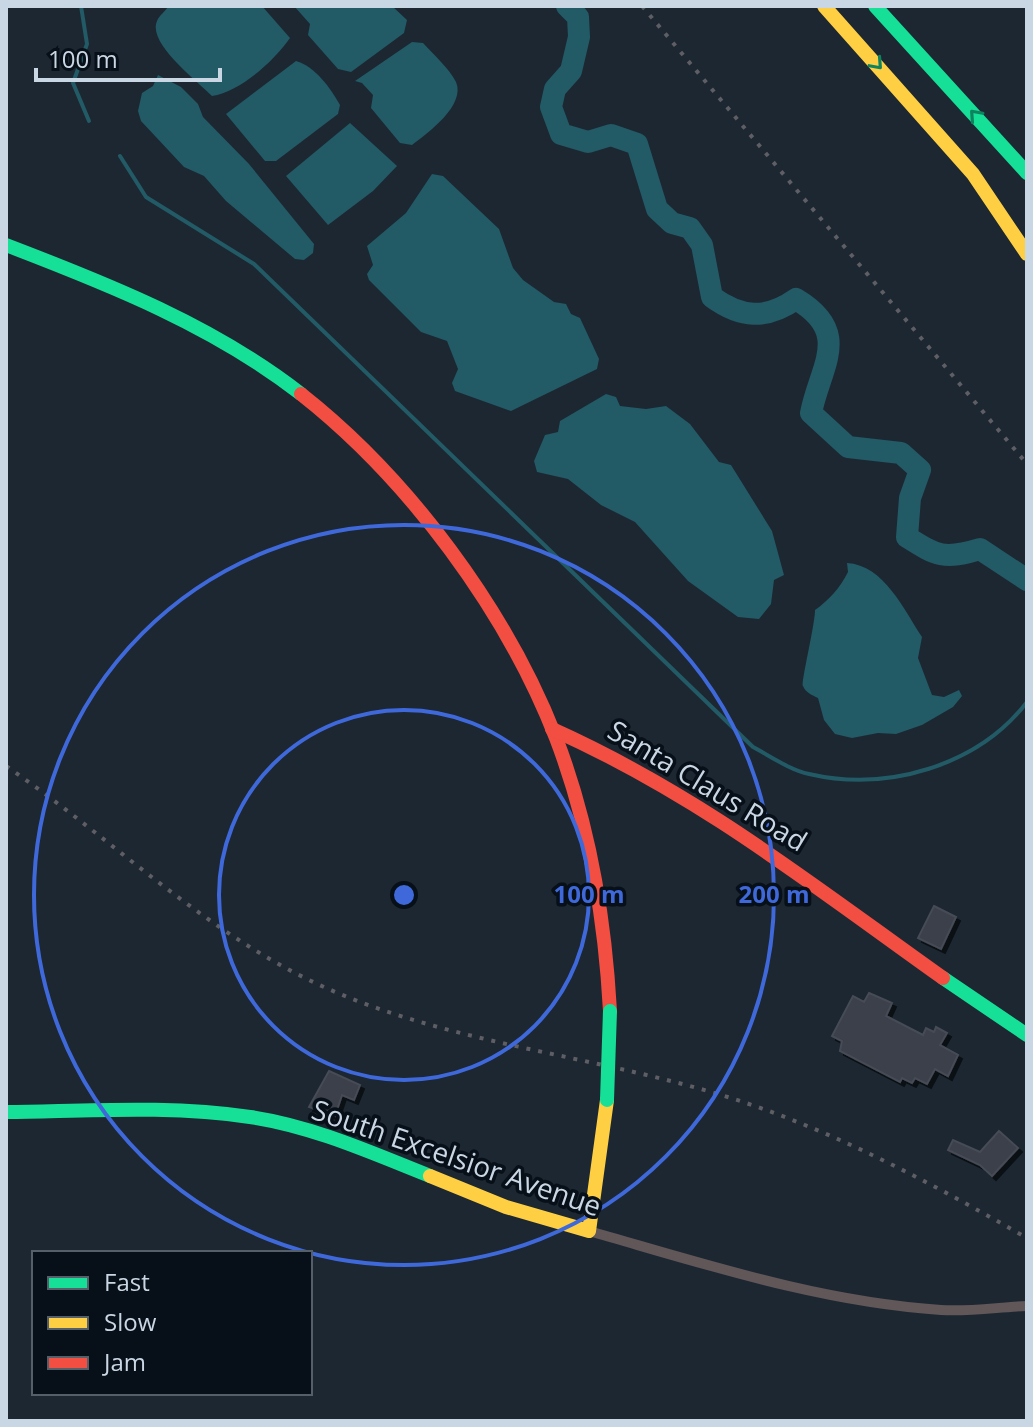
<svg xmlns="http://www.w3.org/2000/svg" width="1033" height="1427" font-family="'Open Sans',sans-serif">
	<defs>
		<filter id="shadow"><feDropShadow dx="4" dy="4" stdDeviation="0" flood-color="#0009"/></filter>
	</defs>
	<rect width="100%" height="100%" fill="#1c2731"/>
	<g fill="#225a66">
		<path d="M169,6h93l28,32c-16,23 -50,54 -78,58 -15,-15 -65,-53 -55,-75 2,-5 9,-11 12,-15z"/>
		<path d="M294,6h98l15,14 -3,13 -53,39 -13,-3 -30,-34 2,-11z"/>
		<path d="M412,42l11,1c10,11 26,25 33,39 10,23 -28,51 -44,63l-12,-2 -29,-35 2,-13 -11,-12 -7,-2z"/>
		<path d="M296,61c19,5 35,28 44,44l-2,9 -62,47h-11l-39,-47z"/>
		<path d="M158,75l23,12 17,17 5,13 46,47 65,80 -1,9 -9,7 -9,-1 -69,-58 -22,-25 -20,-9 -43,-46 -3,-10 4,-18 11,-7z"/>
		<path d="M350,123l47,43 -24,25 -45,34 -42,-49z"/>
		<path d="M432,174l11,2 56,53 14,39 10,12 31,22 12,2 5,10 9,4 19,41 -2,10 -86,42 -56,-20 -3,-8 6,-14 -11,-28 -26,-9 -52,-52 -2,-6 6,-9 -6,-19 39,-33z"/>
		<path d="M606,394l10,3 4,9 26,3 20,-3 24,18 29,38 12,3 41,66 12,44 -10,5 -3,24 -12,15 -21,-2 -50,-36 -53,-59 -34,-17 -33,-26 -31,-7 -3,-11 11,-26 13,-3 2,-11z"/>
		<path d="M847,563c37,2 57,47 75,74l-4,21 14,37 12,2 15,-7 3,6 -9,11 -31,18 -26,9 -18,-1 -26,5 -17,-4 -11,-14 -6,-22c-6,-3 -12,-5 -15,-12 -2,-4 12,-61 12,-76 14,-10 25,-22 33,-38z"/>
	</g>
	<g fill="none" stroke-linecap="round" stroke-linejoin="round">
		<g stroke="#225a66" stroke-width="4">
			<path d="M81,6l6,38 -14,39 16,38"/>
			<path d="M120,156l26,41 108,67 499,483c17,9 37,23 56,27 78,18 169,-8 218,-72"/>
		</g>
		<path stroke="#225a66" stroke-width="22" d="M567,6l11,11 1,20 -8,34 -16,18 -4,18 10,27 27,8 23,-7 26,9 20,65 15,14 18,5 12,17 10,52c29,21 54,23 84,2 57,34 24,67 15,114l37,34 53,6 19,17 -10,28 -3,39c30,19 37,23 73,12l47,31"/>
	</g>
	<g fill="#3a3f4b" stroke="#464b55" stroke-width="2" filter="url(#shadow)">
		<path d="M934,906l22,11 -15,32 -23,-11z"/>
		<path d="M869,993l23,10 -6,13 37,19 3,-7 8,4 2,-5 11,6 -7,12 18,10 -10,21 -13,-7 -8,15 -12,-6 -3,5 -10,-5 -2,4 -60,-31 2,-10 -10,-5 21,-40 11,6z"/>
		<path d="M329,1071l31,14 -6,15 -12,-5 -7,21 -26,-9z"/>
		<path d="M999,1131l19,17 -26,28 -12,-11 -32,-15 5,-10 27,12z"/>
	</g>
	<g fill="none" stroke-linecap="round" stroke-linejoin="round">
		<path stroke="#615658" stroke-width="10" d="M589,1231c116,33 231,71 352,79 28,2 58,-3 86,-4"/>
		<g stroke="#16e098" stroke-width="14">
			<path d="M875,6l152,167"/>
			<path d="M6,245c102,39 208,81 295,149"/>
			<path d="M943,978l84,57"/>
			<path d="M6,1112c81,-1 164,-7 244,5 62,9 122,36 180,59"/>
		</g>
		<g stroke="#ffcf43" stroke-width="14">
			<path d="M824,6l149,168 54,80"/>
			<path d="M430,1176l76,31 83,24 18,-131"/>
		</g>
		<g stroke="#f24e42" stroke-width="14">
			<path d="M301,394c108,85 205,216 255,344 33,86 49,181 54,273"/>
			<path d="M552,729c149,67 260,156 391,249"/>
		</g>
		<g stroke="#5e5e64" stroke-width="4" stroke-dasharray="4 8" stroke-linecap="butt">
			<path d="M642,6l385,458"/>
			<path d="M6,766c101,69 191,159 301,213 118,58 253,72 379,106 123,32 231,90 341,153"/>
		</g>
		<path stroke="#16e098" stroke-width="14" d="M607,1100l3,-89"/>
	</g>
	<defs><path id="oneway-chevron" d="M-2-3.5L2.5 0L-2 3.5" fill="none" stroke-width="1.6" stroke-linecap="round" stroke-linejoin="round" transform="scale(2)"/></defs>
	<g stroke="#0f825e">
		<use href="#oneway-chevron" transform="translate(877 64) rotate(48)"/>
		<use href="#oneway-chevron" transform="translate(975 115) rotate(-132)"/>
	</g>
	<g fill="none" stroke="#3f69da" stroke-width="4">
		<circle cx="404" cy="895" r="185"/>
		<circle cx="404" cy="895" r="370"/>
	</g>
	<g text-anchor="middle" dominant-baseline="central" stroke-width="7" stroke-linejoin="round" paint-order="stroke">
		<g font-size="28" fill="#c9d6e3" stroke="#070f18">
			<text transform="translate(708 785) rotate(31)">Santa Claus Road</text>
			<text transform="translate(457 1157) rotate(19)">South Excelsior Avenue</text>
		</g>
	</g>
	<circle cx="404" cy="895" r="12" fill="#3f69da" stroke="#070f18" stroke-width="4"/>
	<g font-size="24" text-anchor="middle" font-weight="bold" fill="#3f69da" stroke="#070f18" stroke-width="7" stroke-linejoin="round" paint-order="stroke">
		<text x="589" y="903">100 m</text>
		<text x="774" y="903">200 m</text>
	</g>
	<rect width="1033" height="1427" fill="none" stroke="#c9d6e3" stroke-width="16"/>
	<rect x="32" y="1251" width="280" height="144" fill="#070f18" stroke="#555f69" stroke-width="2"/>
	<rect x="48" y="1277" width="40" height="12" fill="#16e098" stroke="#555f69" stroke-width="2"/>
	<text x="104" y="1291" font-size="24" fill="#c9d6e3">Fast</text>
	<rect x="48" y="1317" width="40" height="12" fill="#ffcf43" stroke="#555f69" stroke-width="2"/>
	<text x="104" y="1331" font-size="24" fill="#c9d6e3">Slow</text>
	<rect x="48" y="1357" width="40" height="12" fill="#f24e42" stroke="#555f69" stroke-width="2"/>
	<text x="104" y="1371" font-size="24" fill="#c9d6e3">Jam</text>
	<path d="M36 68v12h184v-12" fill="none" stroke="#c9d6e3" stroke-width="4"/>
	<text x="48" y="68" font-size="24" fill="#c9d6e3" stroke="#070f18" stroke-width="6" paint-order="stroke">100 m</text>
</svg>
